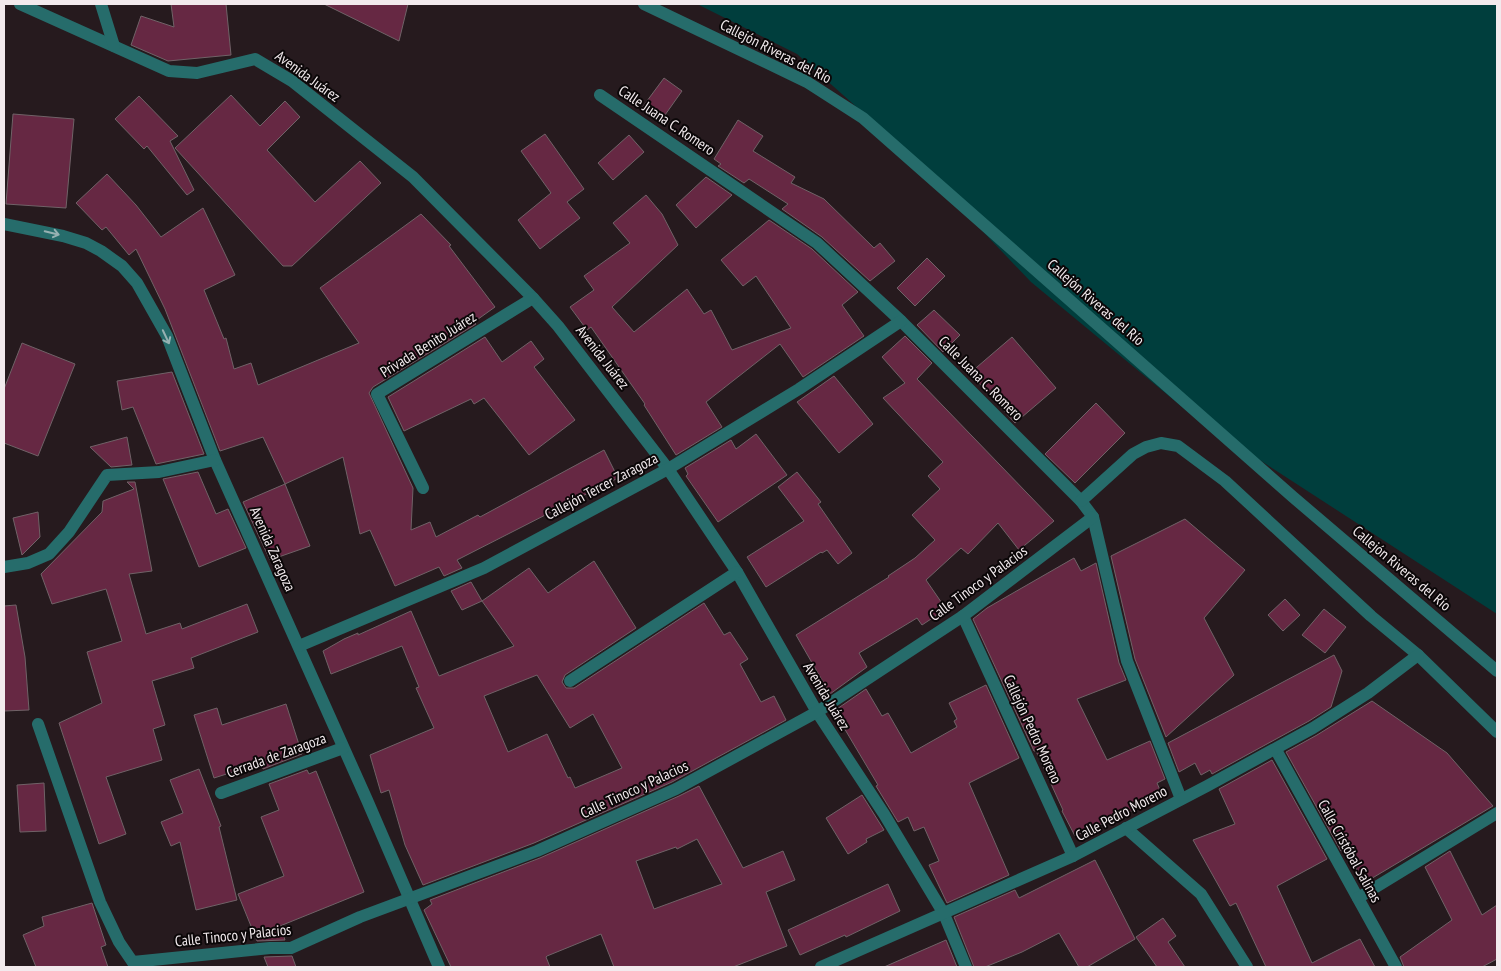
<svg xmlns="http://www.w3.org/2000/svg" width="1501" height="971" font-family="'PT Sans Narrow',sans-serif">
	<rect width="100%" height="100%" fill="#261a1e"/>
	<path fill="#003e3d" d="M697,4h800v610l-299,-194 -167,-138 -125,-131 -109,-97z"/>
	<g fill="#662843" stroke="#706267" fill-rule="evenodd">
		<path d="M171,4h55l5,51 -63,6 -37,-16 10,-29 33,11z"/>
		<path d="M324,4h84l-9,37z"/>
		<path d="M664,78l18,13 -22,31 -19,-13z"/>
		<path d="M231,95l29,31 25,-25 15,16 -33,33 48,52 45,-41 21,22 -89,83h-9l-108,-118z"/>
		<path d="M139,96l39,40 -8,5 24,49 -7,5 -40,-49 -3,3 -29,-30z"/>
		<path d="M13,114l61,5 -8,89 -60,-4z"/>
		<path d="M738,120l25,16 -10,15 42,26 -4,6 33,16 50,49 6,-5 15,18 -25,20 -48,-44 -40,-28 6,-5 -39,-25 -5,4 -26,-17 3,-2 -7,-5z"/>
		<path d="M545,134l39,55 -17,13 13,16 -40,31 -22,-29 33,-27 -30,-42z"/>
		<path d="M629,135l15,17 -31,28 -15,-17z"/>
		<path d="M107,174l29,31 25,32 42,-29 32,67 -31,15 20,49 2,-1 8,31 17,-6 7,22 101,-42 -39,-55 101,-74 30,31 -2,1 46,61 -21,15 2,2 -103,63 -4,6 44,95 -2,42 19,-8 6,15 42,-22 2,2 124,-67 14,28 -161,82 5,8 -18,8 -5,-9 -44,19 -25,-56 -10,4 -17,-77 -58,27 -22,-47 -43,14 -55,-142 -29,-60 -7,6 -23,-28 -4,3 -26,-27z"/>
		<path d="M706,177l26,18 -36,33 -20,-23z"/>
		<path d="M646,195l16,19 16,31 -66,62 22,25 53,-43 17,25 7,-4 21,40 59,-22 -35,-52 -13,10 -22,-26 48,-40 43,29 46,43 -16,13 22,31 -61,41 -23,-33 -74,58 16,25 -46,28 -32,-50 1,-1 -54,-77 -4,3 -17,-23 24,-17 -10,-14 46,-33 -17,-20z"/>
		<path d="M927,258l18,18 -30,30 -18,-18z"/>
		<path d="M934,310l26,25 -17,17 -26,-27z"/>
		<path d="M905,336l27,27 -15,16 137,142 -35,29 -21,-27 -30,31 -7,-6 -35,32 20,29 -24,16 -5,-7 -58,35 8,14 -37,27 -34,-59 93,-58 -1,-1 27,-18 20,-18 -23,-25 28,-26 -12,-13 15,-14 -60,-64 22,-15 -23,-26z"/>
		<path d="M485,337l17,25 29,-21 13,18 -10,8 41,53 -46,35 -45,-57 -10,6 -3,-5 -67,32 -16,-34z"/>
		<path d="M1012,337l44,51 -41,35 -45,-50z"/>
		<path d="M22,343l53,21 -37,92 -34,-13v-54z"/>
		<path d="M172,372l32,82 -48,10 -23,-57 -11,3 -5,-29z"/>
		<path d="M834,376l39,48 -34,29 -42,-51z"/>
		<path d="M1096,403l29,30 -50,50 -30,-29z"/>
		<path d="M756,434l31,41 -69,47 -32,-46 2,-2 -3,-6 46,-28 5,9z"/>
		<path d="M127,437l5,28 -21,2 -21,-20z"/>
		<path d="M198,472l18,42 12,-5 18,39 -47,19 -36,-88z"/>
		<path d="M797,472l24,30 -3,2 34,49 -14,11 -11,-14 -5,3 -1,-1 -55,35 -19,-30 57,-36 -26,-34z"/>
		<path d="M127,482h8l17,89 -23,3 17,60 34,-11 2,6 65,-25 11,28 -67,26 3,10 -42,13 13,44 -12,4 9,31 -56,17 20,57 -27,10 -40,-121 43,-20 -15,-51 35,-11 -16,-52 -54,15 -11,-30 61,-62 1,-11 31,-12z"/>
		<path d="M285,484l25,62 -40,14 -27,-58z"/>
		<path d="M38,512l2,25 -18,18 -9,-37z"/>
		<path d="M1185,519l60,51 -41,48 30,57 -68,62 -31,-78 -24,-103z"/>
		<path d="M1074,558l7,13 15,-8 23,100 7,17 -49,19 30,61 43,-19 15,38 -8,4 6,14 -88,39 -13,-25 1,-1 -27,-59h-2l-61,-132 14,-11z"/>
		<path d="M594,561l42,67 -71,47 -3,7 4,6h8l130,-85 20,32 6,-3 18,27 -8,5 21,38 13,-6 12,24 -114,62 -138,61 -111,42 -18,-40 -16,-55 -8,3 -11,-38 64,-27 -18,-40 3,-1 -17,-41 -71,28 -8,-23 21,-12 14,-6v2l53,-24 28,65 75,-30 -32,-45 47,-33 19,25zM537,675l33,53 23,-14 29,54 -47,20 -5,-11 -2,1 -21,-44 -39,18 -24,-56z"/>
		<path d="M471,582l11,19 -20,9 -11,-19z"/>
		<path d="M1285,599l15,16 -17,16 -15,-16z"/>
		<path d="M16,605l9,52 4,53 -25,1v-105z"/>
		<path d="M1324,609l22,18 -21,26 -23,-18z"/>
		<path d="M1334,655l8,16 -11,36 -22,14 -97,53 -2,-4 -9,5 -6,-12 -16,9 -11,-29z"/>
		<path d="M986,685l33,73 -50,25 40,92 -62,28 -18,-38 10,-4 -15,-34 -10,4 -6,-14 -10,5 -22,-36 2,-1 -44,-74 32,-22 16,27 6,-3 23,40 46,-26 -3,-6 3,-2 -8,-16z"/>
		<path d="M1372,701l75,52 46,53 -129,77 -19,-35 -4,3 -55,-99 31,-17z"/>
		<path d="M286,704l16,50 -39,15 -2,-6 -47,15 -20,-63 23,-7 5,17z"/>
		<path d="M1272,760l55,99 -50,27 35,77 48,-24 15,28h-109l-30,-64 -6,3 -37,-66 42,-16 -16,-35z"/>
		<path d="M199,769l22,57 -2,1 18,73 -41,10 -16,-68 -9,4 -10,-24 22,-9 -13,-33z"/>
		<path d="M307,770l2,4 7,-3 48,121 -84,34 5,14 -28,1 -19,-47 46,-18 -23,-59 18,-7 -10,-26z"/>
		<path d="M44,783l2,48 -26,1 -3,-47z"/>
		<path d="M699,786l44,82 40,-17 12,29 -29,12 21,54 -54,21h-119l-13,-33 -54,22 -1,1 4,10h-99l-27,-57 8,-6 -2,-4 110,-42 139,-62zM697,839l25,45 -68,25 -18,-48 40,-14 1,2z"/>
		<path d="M862,795l22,35 -18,9 1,3 -19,12 -22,-36z"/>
		<path d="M1450,851l32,64 15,-10v54l-15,8h-78l-4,-10 52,-37 -27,-53z"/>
		<path d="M1095,860l40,79 -48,28h-8l-20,-34 -37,19 -37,15h-11l-20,-50 61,-27 4,8z"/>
		<path d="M888,884l12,27 -54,26 -1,-2 -45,20 -12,-25z"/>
		<path d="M92,903l14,42 -5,2 7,20h-72l-13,-32 21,-9 -2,-9z"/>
		<path d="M1163,918l13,18 -8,6 17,25h-28l-21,-30z"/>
		<path d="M946,940l11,27h-73z"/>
		<path d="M292,956l4,11h-28l-4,-10z"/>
	</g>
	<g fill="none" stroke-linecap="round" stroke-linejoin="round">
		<g stroke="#266c6b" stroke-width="12">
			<path d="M20,4l149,67 28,2 58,-14 37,22 121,96 120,121 25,28 110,143 69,103 80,140 67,102 60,100 22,53"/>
			<path d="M101,4l13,42"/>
			<path d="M644,4l163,78 56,36 430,379 204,174"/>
			<path d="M600,95l217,148 84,78 180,180 12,16 34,144 54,138"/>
			<path d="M4,224l59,12 23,7 15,8 21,15 15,17 30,53 48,124 152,340 72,167"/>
			<path d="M423,488l-46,-94 156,-96"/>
			<path d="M1081,501l52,-47 13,-7 15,-4 17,3 47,35 146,135 47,39 79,77"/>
			<path d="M4,567l24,-4 21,-9 20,-22 38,-57 52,-3 56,-12"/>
			<path d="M963,616l110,240"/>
			<path d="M299,646l185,-78 184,-99 131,-80 102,-68"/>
			<path d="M570,681l167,-109"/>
			<path d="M38,724l62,178 19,40 17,25"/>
			<path d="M1276,750l120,217"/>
			<path d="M221,793l122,-45"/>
			<path d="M1126,828l75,66 46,73"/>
			<path d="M1358,898l139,-85"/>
			<path d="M133,962l137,-14h21l69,-31 177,-66 139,-62 141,-77 146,-96 130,-99"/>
			<path d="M821,967l252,-111 134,-70 106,-58 55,-35 50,-38"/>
		</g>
	</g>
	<defs><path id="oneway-shaft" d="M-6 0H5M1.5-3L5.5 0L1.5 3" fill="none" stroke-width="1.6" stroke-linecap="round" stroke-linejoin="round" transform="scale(1.25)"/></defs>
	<g stroke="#96b1b2">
		<use href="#oneway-shaft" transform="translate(52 233) rotate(14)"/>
		<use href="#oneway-shaft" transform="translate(166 337) rotate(65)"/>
	</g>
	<g text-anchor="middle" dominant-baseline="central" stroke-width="4" stroke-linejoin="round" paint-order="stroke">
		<g font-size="15" fill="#f2eaed" stroke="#0b0708">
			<text transform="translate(776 51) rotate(27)">Callejón Riveras del Río</text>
			<text transform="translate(308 76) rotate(36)">Avenida Juárez</text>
			<text transform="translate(667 120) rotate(34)">Calle Juana C. Romero</text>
			<text transform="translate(1096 302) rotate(41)">Callejón Riveras del Río</text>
			<text transform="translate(428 344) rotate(-32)">Privada Benito Juárez</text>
			<text transform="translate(603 357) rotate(52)">Avenida Juárez</text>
			<text transform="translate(981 378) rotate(45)">Calle Juana C. Romero</text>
			<text transform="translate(601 486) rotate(-28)">Callejón Tercer Zaragoza</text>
			<text transform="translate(273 549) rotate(66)">Avenida Zaragoza</text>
			<text transform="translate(1402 568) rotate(40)">Callejón Riveras del Río</text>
			<text transform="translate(978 583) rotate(-36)">Calle Tinoco y Palacios</text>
			<text transform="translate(827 696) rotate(59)">Avenida Juárez</text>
			<text transform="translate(1033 729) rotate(65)">Callejón Pedro Moreno</text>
			<text transform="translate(276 755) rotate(-20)">Cerrada de Zaragoza</text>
			<text transform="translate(634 789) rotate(-25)">Calle Tinoco y Palacios</text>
			<text transform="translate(1121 813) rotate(-28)">Calle Pedro Moreno</text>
			<text transform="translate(1350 851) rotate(61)">Calle Cristóbal Salinas</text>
			<text transform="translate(233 935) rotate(-6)">Calle Tinoco y Palacios</text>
		</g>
	</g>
	<rect width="1501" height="971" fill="none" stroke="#f2eaed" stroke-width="10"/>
</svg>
